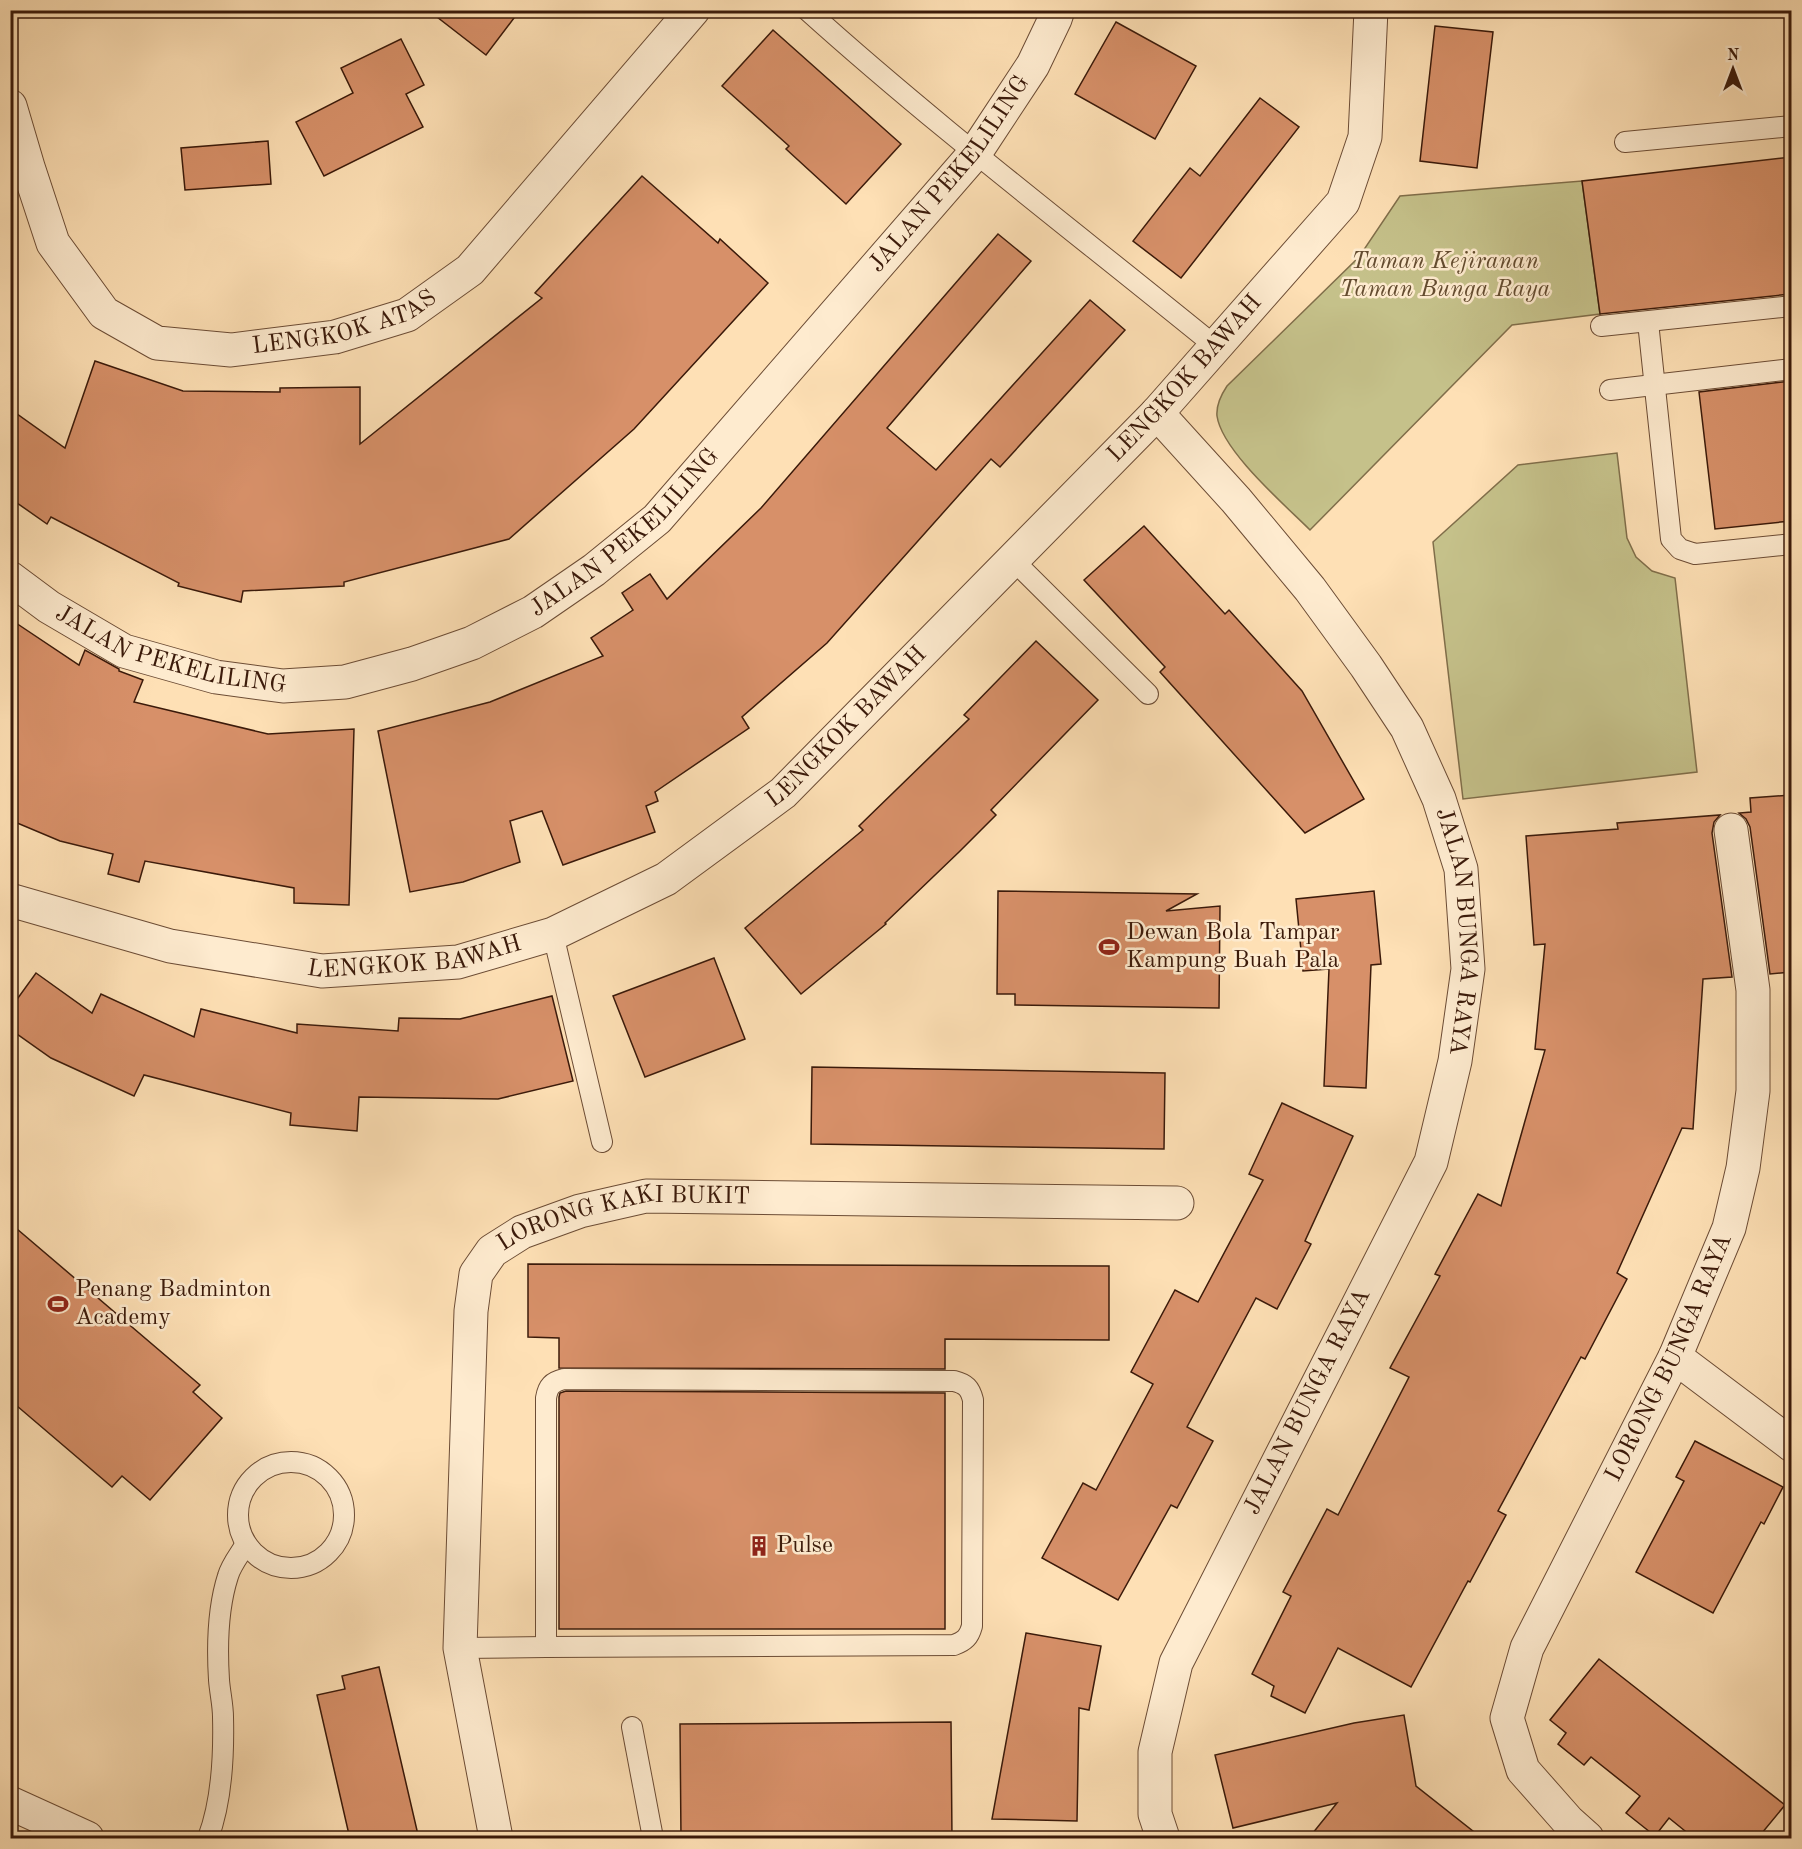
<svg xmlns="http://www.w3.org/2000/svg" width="1802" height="1849" font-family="'Old Standard TT',serif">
	<rect width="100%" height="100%" fill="#fee0b5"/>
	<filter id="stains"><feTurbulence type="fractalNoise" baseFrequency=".00333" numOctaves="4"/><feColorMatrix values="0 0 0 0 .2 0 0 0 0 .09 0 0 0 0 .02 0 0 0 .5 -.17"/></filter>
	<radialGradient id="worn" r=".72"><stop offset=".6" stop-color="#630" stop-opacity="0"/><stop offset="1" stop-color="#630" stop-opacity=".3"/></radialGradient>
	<g fill="#c5c18a" stroke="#806e4a" stroke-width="1.5">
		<path d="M1582,181l18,133 -88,11 -202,205c-25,-25 -88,-79 -93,-114 -1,-11 4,-21 10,-30l132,-129 41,-61z"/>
		<path d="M1617,453l10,85 9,19 16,14 23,7 22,194 -234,27 -30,-257 85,-77z"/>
	</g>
	<g fill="#d79069" stroke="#3b1a0a" stroke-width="1.5">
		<path d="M428,10h92l-34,45z"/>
		<path d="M1116,22l80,44 -41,73 -80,-45z"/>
		<path d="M1435,26l58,6 -16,136 -57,-7z"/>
		<path d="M773,30l128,114 -55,60 -60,-55 3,-3 -67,-60z"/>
		<path d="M401,39l23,46 -18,9 17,33 -99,49 -28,-54 57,-29 -12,-25z"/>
		<path d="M1260,98l39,29 -118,151 -48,-37 57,-73 10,8z"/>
		<path d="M268,141l3,43 -86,6 -4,-42z"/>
		<path d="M1791,157v137l-191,20 -18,-133z"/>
		<path d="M642,176l76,67 2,-4 48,44 -134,146 -125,110 -165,43v4l-101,5 -2,11 -63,-16 1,-3 -128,-66 -4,7 -37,-26v-89l55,39 30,-87 88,30 97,1v-4l80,-1v57l182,-146 -7,-5z"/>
		<path d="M998,234l33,27 -144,167 49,42 154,-170 35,30 -125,137 -9,-8 -164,184 -85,74 7,11 -94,64 3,9 -12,5 9,26 -92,33 -21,-54 -32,10 10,41 -57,20 -53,10 -32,-161 112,-29 113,-46 -12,-18 42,-28 -11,-17 28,-19 17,25 94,-91z"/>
		<path d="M1791,381v140l-76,8 -16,-137z"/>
		<path d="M1144,526l81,88 4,-4 73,81 62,108 -59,34 -145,-161 5,-5 -81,-87z"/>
		<path d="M10,619l69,46 6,-15 34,19v2l24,9 -9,22 134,32 86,-5 -5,176 -55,-2v-15l-149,-27 -6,21 -31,-8 5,-20 -53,-13 -50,-21z"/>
		<path d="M1036,641l62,59 -107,110 5,5 -37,37 -74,71 1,1 -85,70 -56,-66 118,-98 -4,-4 110,-107 -5,-4z"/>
		<path d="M1791,795v177l-21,2 -20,-147 -4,-8 -7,-6 12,-1 -1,-14z"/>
		<path d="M1720,815l-6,7 -2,11 20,144 -29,2 -10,150 -11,-1 -65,145 10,6 -42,80 -4,-2 -83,154 8,4 -36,67 -2,-1 -57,106 -73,-39 -33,65 -34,-17 3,-10 -22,-12 39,-78 -8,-4 44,-83 11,6 71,-138 -19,-9 50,-92 -5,-2 43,-80 23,12 44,-156 -10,-1 10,-105 -11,1 -8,-109 92,-7 -1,-6z"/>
		<path d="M998,891l199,3 -31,17 54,-5 -1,102 -204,-3v-11h-18z"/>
		<path d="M1374,891l7,73 -10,1 -5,123 -42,-2 5,-117 -26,2 -7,-72z"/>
		<path d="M714,958l31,81 -100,38 -32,-81z"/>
		<path d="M36,973l56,40 9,-19 93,43 7,-28 96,24v-9l101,7 1,-13 61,1 92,-23 21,85 -75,18 -139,-2 -2,34 -67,-6 1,-12 -147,-38 -10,21 -83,-38 -41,-29v-20z"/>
		<path d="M812,1067l353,6 -1,76 -353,-5z"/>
		<path d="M1282,1103l71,33 -48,105 6,3 -34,65 -21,-11 -69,129 26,14 -36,67 -6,-3 -53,95 -76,-42 41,-75 13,7 57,-106 -22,-12 44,-82 23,12 65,-122 -14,-6z"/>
		<path d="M10,1223l190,162 -7,7 29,26 -72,82 -28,-24 -10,11 -102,-87z"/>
		<path d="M528,1264l581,2v74l-164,-1v30l-386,-1v-30l-31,-1z"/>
		<path d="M566,1391l379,2v236h-386v-232l1,-4z"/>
		<path d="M1695,1441l88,46 -19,37 -3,-2 -48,91 -77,-41 48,-91 -8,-4z"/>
		<path d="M1026,1633l75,13 -12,64 -10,-2 -2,113 -85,-2z"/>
		<path d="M1599,1659l186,146 -28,34h-62l-26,-21 -14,18 -29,-23 14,-17 -49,-39 -7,8 -26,-21 8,-11 -16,-13z"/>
		<path d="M379,1667l40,172h-69l-33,-144 28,-6 -3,-13z"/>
		<path d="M1404,1715l12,71 67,53h-175l29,-36 -104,25 -18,-73 139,-32z"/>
		<path d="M951,1722l1,117h-271l-1,-115z"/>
	</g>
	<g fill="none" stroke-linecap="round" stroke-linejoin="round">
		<g stroke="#6c4c35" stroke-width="22">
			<g id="service">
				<path d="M807,10c131,118 272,225 408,336"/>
				<path d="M1625,142l167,-16"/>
				<path d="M1648,322l23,217 9,10 15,5 97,-10"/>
				<path d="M1601,326l191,-20"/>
				<path d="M1610,390l182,-21"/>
				<path d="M1013,560l135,134"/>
				<path d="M553,934l49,208"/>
				<path d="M564,1379l390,2c12,3 16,7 19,19l-1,226c-3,11 -7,15 -18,19l-408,2v-249c2,-12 6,-16 18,-19z"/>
				<circle cx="291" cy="1515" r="53"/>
				<path d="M460,1648l86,-1"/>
				<path d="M632,1727l21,111"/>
				<path d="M208,1838c14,-37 16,-81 15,-121 0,-12 -3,-24 -4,-37 -2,-32 -1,-73 9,-104 3,-11 12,-22 18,-32"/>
			</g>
		</g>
		<g stroke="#6c4c35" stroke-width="35">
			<g id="minor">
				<path id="s1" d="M10,106l18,61 25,76 51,70 53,30 74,7 104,-13 72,-22 63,-45 223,-260"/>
				<path id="s2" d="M1157,413l79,87 74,89 56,77 41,62 32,71 22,70 7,100 -13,92 -24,101 -255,501 -21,89v62l8,24"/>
				<path id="s3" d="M10,578l39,29 75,44 92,26 67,9 62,-4 67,-18 60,-21 61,-31 61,-42 63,-51 318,-366 58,-88 22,-46 3,-9"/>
				<path id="s4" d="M10,900l160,46 152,25 136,-9 95,-28 113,-55 117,-86 374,-380 186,-211 22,-65 6,-127"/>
				<path d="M1675,1357l117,88"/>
				<path d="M10,1803l77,35"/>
				<path id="s5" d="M496,1838l-36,-190 11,-337 5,-37 16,-23 30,-19 58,-21 66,-15 531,7"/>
				<path id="s6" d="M1587,1838l-19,-17 -45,-51 -16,-52 20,-70 148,-291 54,-129 14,-60 10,-77v-101l-22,-160"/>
			</g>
		</g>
		<use href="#service" stroke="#feebcf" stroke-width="20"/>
		<use href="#minor" stroke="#feebcf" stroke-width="33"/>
	</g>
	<defs>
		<g id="stadium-bare" transform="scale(1.62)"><path d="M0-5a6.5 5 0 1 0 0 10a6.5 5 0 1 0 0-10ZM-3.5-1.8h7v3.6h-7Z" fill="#8f2418" stroke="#feebcf" stroke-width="2.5" paint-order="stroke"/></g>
		<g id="building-bare" transform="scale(1.62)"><path d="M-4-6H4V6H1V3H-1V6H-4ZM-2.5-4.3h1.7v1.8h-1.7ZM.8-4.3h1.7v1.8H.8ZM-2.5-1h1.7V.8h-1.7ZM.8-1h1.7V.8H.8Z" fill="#8f2418" stroke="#feebcf" stroke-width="2.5" paint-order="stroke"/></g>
	</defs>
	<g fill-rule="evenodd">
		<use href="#stadium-bare" x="1109" y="947"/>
		<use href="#stadium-bare" x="58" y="1304"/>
		<use href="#building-bare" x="759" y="1546"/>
	</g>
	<g text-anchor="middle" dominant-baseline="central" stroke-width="5" stroke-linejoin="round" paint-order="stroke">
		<g font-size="24" fill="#3b1a0a" stroke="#feebcf">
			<text stroke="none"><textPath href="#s3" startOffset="1170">JALAN PEKELILING</textPath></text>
			<text stroke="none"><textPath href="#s1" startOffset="483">LENGKOK ATAS</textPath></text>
			<text stroke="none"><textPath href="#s4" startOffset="1404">LENGKOK BAWAH</textPath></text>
			<text stroke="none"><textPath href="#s3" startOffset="684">JALAN PEKELILING</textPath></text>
			<text stroke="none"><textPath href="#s3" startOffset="180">JALAN PEKELILING</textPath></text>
			<text stroke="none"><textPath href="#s4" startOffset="918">LENGKOK BAWAH</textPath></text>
			<text stroke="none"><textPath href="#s2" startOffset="616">JALAN BUNGA RAYA</textPath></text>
			<text stroke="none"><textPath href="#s4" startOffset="414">LENGKOK BAWAH</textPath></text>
			<text stroke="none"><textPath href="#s5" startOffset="735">LORONG KAKI BUKIT</textPath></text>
			<text stroke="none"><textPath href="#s6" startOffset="544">LORONG BUNGA RAYA</textPath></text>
			<text transform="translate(1308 1402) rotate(-63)">JALAN BUNGA RAYA</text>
		</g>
		<g font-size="24" font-style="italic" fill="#644c30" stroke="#feebcf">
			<text x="1445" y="262">Taman Kejiranan<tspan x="1445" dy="28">Taman Bunga Raya</tspan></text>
		</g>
		<g font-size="24" fill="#3b1a0a" stroke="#feebcf" text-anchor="start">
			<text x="1126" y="933">Dewan Bola Tampar<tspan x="1126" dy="28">Kampung Buah Pala</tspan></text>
			<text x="75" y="1290">Penang Badminton<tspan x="75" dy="28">Academy</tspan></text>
			<text x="776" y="1546">Pulse</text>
		</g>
	</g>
	<rect width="1802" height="1849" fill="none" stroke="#fee0b5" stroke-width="36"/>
	<rect x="12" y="12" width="1778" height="1825" fill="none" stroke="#3b1a0a" stroke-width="3"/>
	<rect x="18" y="18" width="1766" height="1813" fill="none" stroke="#3b1a0a" stroke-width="1.5"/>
	<g transform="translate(1733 69)" stroke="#feebcf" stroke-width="4.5" paint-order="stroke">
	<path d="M0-4.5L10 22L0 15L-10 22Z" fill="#3b1a0a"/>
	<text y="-9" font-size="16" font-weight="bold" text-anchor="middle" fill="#3b1a0a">N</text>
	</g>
	<rect width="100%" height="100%" filter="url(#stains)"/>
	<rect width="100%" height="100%" fill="url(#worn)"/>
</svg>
